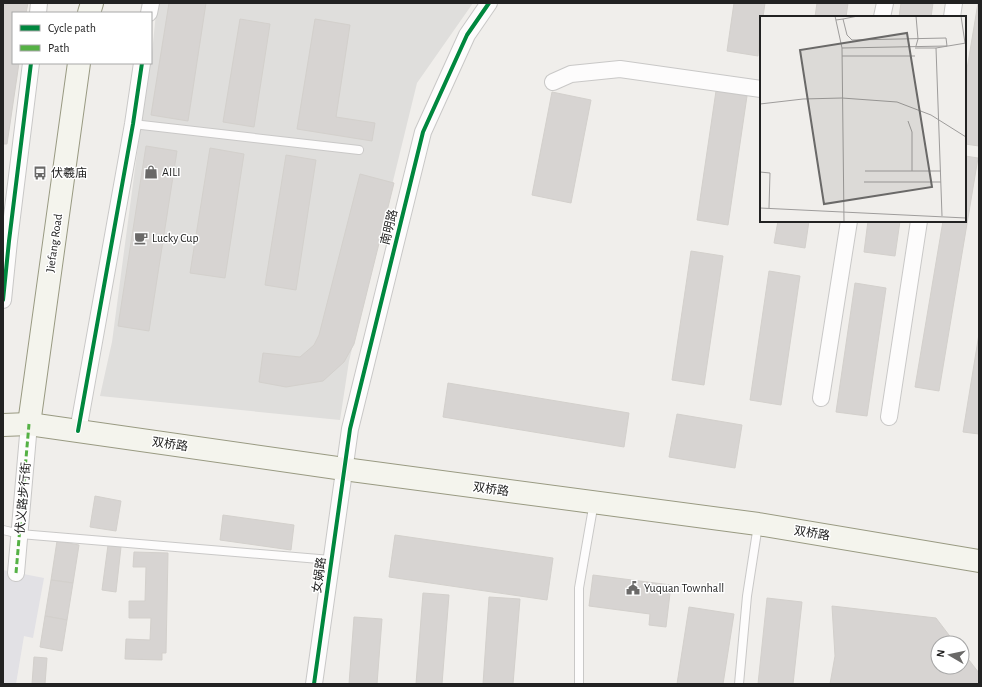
<svg xmlns="http://www.w3.org/2000/svg" width="982" height="687" font-family="'Alegreya Sans','Noto Sans SC',sans-serif">
	<rect width="100%" height="100%" fill="#f0eeeb"/>
	<path fill="#dfdedc" d="M157,3h316l-56,80 -68,278 -9,59 -240,-24 12,-54 37,-279h2z"/>
	<path fill="#e2e1e5" d="M3,570l41,8 -11,60 -9,-2 -8,48h-13z"/>
	<g fill="#d7d4d2" stroke="#d3d0cc">
		<path d="M3,3h25l-2,10h-13v50h6l-12,81h-4z"/>
		<path d="M169,3h37l-18,118 -37,-6z"/>
		<path d="M734,3h31l-2,14h-2l-3,39 -31,-5z"/>
		<path d="M817,3h31l-2,14h-31z"/>
		<path d="M901,3h32l-2,14h-32z"/>
		<path d="M978,3h1v143l-14,-2v-63z"/>
		<path d="M240,19l30,5 -16,103 -31,-5z"/>
		<path d="M315,19l35,6 -14,92 39,6 -3,18 -75,-12z"/>
		<path d="M716,91l31,5 -19,129 -31,-5z"/>
		<path d="M552,92l39,8 -20,103 -39,-8z"/>
		<path d="M146,146l31,5 -28,180 -31,-5z"/>
		<path d="M210,148l34,6 -19,124 -35,-5z"/>
		<path d="M286,155l30,5 -20,130 -31,-5z"/>
		<path d="M965,156l13,2 -39,233 -24,-4 28,-166h22z"/>
		<path d="M360,174l34,9 -40,161 -10,18 -21,19 -37,6 -27,-5 4,-29 37,4 14,-12 5,-10z"/>
		<path d="M778,221h31l-4,27 -31,-5z"/>
		<path d="M868,221h32l-5,35 -31,-4z"/>
		<path d="M691,251l32,5 -19,129 -32,-5z"/>
		<path d="M769,271l31,5 -19,129 -31,-5z"/>
		<path d="M855,283l31,5 -19,128 -31,-4z"/>
		<path d="M979,334v100l-16,-2z"/>
		<path d="M448,383l181,30 -5,34 -181,-30z"/>
		<path d="M677,414l65,11 -7,43 -66,-11z"/>
		<path d="M95,496l26,5 -5,30 -26,-4z"/>
		<path d="M223,515l71,10 -3,25 -71,-10z"/>
		<path d="M395,535l158,23 -6,42 -158,-23z"/>
		<path d="M57,541l22,4 -6,38 -22,-3z"/>
		<path d="M108,545l13,2 -5,45 -14,-2z"/>
		<path d="M134,552l34,1 -2,100h-4v7l-37,-1 1,-20 24,1 1,-22h-22v-17h16l1,-34h-13z"/>
		<path d="M593,575l78,10 -5,42 -17,-2 1,-11 -61,-8z"/>
		<path d="M51,580l22,3 -6,37 -22,-4z"/>
		<path d="M423,593l26,2 -7,89h-26z"/>
		<path d="M489,597l31,2 -7,85h-30z"/>
		<path d="M767,598l35,4 -9,82h-35z"/>
		<path d="M832,606l104,12 19,25h-17v24h24v-16l17,22v11h-149l5,-28z"/>
		<path d="M689,607l45,7 -11,70h-46z"/>
		<path d="M45,616l22,4 -5,31 -22,-4z"/>
		<path d="M354,617l28,2 -5,65h-28z"/>
		<path d="M34,657l13,1 -2,26h-13z"/>
	</g>
	<g fill="none" stroke-linecap="round" stroke-linejoin="round">
		<g stroke="#c9c8c7" stroke-width="10">
			<g id="lane">
				<path d="M133,124l226,26"/>
				<path d="M3,530l17,4 311,26"/>
				<path d="M579,684v-96l15,-86"/>
				<path d="M739,684l8,-88 11,-71"/>
			</g>
		</g>
		<g stroke="#c9c8c7" stroke-width="18">
			<g id="street">
				<path d="M38,13l1,-10"/>
				<path d="M149,13l2,-10"/>
				<path d="M882,17l3,-14"/>
				<path d="M952,17l2,-14"/>
				<path d="M553,82l18,-8 49,-5 141,20"/>
				<path d="M3,300l6,-59 22,-178"/>
				<path d="M821,398l28,-177"/>
				<path d="M889,417l30,-196"/>
				<path d="M78,431l55,-307 9,-61"/>
				<path d="M16,573l13,-149"/>
				<path d="M314,684l36,-255 73,-297 44,-97 22,-32"/>
			</g>
		</g>
		<g stroke="#999a82" stroke-width="24">
			<g id="secondary">
				<path d="M89,13l3,-10"/>
				<path d="M29,424l50,-361"/>
				<path d="M3,425l26,-1 315,45 414,55 221,37"/>
			</g>
		</g>
		<use href="#lane" stroke="#fdfcfc" stroke-width="8"/>
		<use href="#street" stroke="#fdfcfc" stroke-width="16"/>
		<use href="#secondary" stroke="#f4f4ed" stroke-width="22"/>
		<path stroke="#55b145" stroke-width="3" stroke-dasharray="6 3" stroke-linecap="butt" d="M16,573l13,-149"/>
		<g stroke="#fff" stroke-width="6">
			<g id="cycleway">
				<path d="M3,300l6,-59 22,-178"/>
				<path d="M78,431l55,-307 9,-61"/>
				<path d="M314,684l36,-255 73,-297 44,-97 22,-32"/>
			</g>
		</g>
		<use href="#cycleway" stroke="#00873e" stroke-width="4"/>
	</g>
	<defs>
		<g id="shop-bare" transform="scale(1.08)"><path d="M-5-2.5h2.3a2.7 3.5 0 0 1 5.4 0H5L5.5 6h-11ZM-1.5-2.5h3a1.5 2.3 0 0 0-3 0Z" fill="#6a6968" stroke="#fff" stroke-width="2.5" paint-order="stroke"/></g>
		<g id="bus-bare" transform="scale(1.08)"><path d="M-5-6H5V4H4V6H2V4H-2V6H-4V4H-5ZM-3.5-4V0h7V-4ZM-3.5 1.2v1.5H-2V1.2ZM2 1.2v1.5H3.5V1.2Z" fill="#6a6968" stroke="#fff" stroke-width="2.5" paint-order="stroke"/></g>
		<g id="cafe-bare" transform="scale(1.08)"><path d="M-5.5-4.5H6V0H3Q3 3.5 0 3.5H-2.5Q-5.5 3.5-5.5 0ZM3-3.2v2h1.7v-2ZM-6 4.5H4V6H-6Z" fill="#6a6968" stroke="#fff" stroke-width="2.5" paint-order="stroke"/></g>
		<g id="civic-bare" transform="scale(1.08)"><path d="M-.6-6.5H3V-4.5H.6V-3L4-1V1h2V6H-6V1h2V-1L-.6-3ZM-1.2 2.5V6h2.4V2.5Z" fill="#6a6968" stroke="#fff" stroke-width="2.5" paint-order="stroke"/></g>
	</defs>
	<g fill-rule="evenodd">
		<use href="#shop-bare" x="151" y="172"/>
		<use href="#bus-bare" x="40" y="173"/>
		<use href="#cafe-bare" x="141" y="238"/>
		<use href="#civic-bare" x="633" y="588"/>
	</g>
	<g text-anchor="middle" dominant-baseline="central" stroke-width="3" stroke-linejoin="round" paint-order="stroke">
		<g font-size="12" fill="#222" stroke="#fff" text-anchor="start">
			<text x="162" y="172">AILI</text>
			<text x="51" y="173">伏羲庙</text>
			<text x="152" y="238">Lucky Cup</text>
			<text x="644" y="588">Yuquan Townhall</text>
		</g>
		<g font-size="12" fill="#222" stroke="#fff">
			<text transform="translate(389 227) rotate(-76)">南明路</text>
			<text transform="translate(54 243) rotate(-82)">Jiefang Road</text>
			<text transform="translate(170 444) rotate(8)">双桥路</text>
			<text transform="translate(491 489) rotate(8)">双桥路</text>
			<text transform="translate(23 498) rotate(-85)">伏义路步行街</text>
			<text transform="translate(812 533) rotate(9)">双桥路</text>
			<text transform="translate(319 575) rotate(-82)">女娲路</text>
		</g>
	</g>
	<g transform="translate(760 16)">
		<rect width="206" height="206" fill="#f0eeeb"/>
		<path fill="none" stroke="#9e9c9b" stroke-width="1" d="M75,0l7,32 2,174M201,0l4,27M83,3l15,-3M76,4l7,-1 4,16 5,5 94,-2 1,8M156,30l2,-7 -2,-23M82,32l105,-2M155,32h21l30,-5M176,32l6,168M82,40h73M0,88l43,-5 39,-1 55,4 34,13 35,22M148,105l4,11v39M105,155h76M0,156l10,1 -1,35M104,166h77M0,192l206,10"/>
		<path fill="#6a6968" fill-opacity="0.15" stroke="#6a6968" stroke-width="2" d="M147,17l25,154 -108,17 -24,-154z"/>
		<rect width="206" height="206" fill="none" stroke="#222" stroke-width="2"/>
	</g>
	<rect width="982" height="687" fill="none" stroke="#222222" stroke-width="8"/>
	<rect x="12" y="12" width="140" height="52" fill="#ffffff" stroke="#a7a7a7"/>
	<rect x="20" y="25" width="20" height="6" fill="#00873e" stroke="#a7a7a7"/>
	<text x="48" y="32" font-size="12" fill="#222222">Cycle path</text>
	<rect x="20" y="45" width="20" height="6" fill="#55b145" stroke="#a7a7a7"/>
	<text x="48" y="52" font-size="12" fill="#222222">Path</text>
	<g transform="translate(950 655) rotate(279)"><circle r="19" fill="#ffffff" stroke="#a7a7a7"/>
	<path d="M0-3L7 15L0 10L-7 15Z" fill="#6a6968"/>
	<text y="-6" font-size="11" font-weight="bold" text-anchor="middle" fill="#222222">N</text>
	</g>
</svg>
